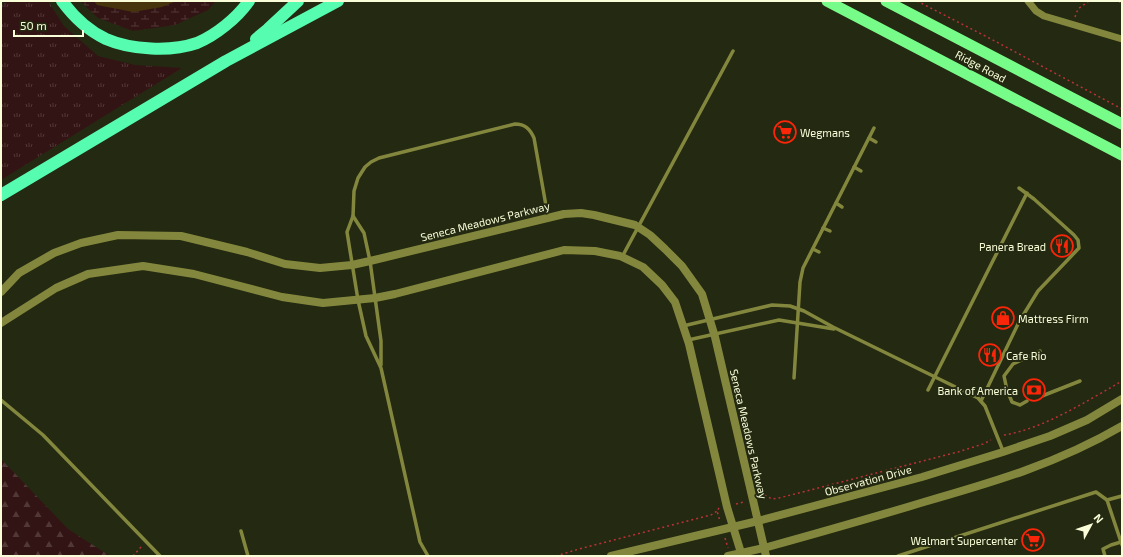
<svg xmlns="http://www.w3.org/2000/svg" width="1123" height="557" font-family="'Exo 2',sans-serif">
	<defs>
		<pattern id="grass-tufts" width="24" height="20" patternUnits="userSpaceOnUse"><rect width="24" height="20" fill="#331414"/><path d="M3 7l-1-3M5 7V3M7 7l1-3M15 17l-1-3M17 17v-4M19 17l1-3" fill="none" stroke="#513736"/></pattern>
		<pattern id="forest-firs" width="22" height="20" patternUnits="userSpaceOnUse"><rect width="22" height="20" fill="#331414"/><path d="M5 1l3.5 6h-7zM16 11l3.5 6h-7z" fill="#513736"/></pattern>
		<pattern id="wetland-marsh" width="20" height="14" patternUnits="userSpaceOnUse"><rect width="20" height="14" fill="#331414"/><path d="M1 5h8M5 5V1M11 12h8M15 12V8" fill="none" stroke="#513736"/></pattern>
	</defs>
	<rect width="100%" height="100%" fill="#242911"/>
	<path fill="url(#grass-tufts)" d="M4,1h44l16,25 34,30 37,9 47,3 -181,112v-171z"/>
	<path fill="url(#forest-firs)" d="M1,459l67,70 42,27h-109z"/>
	<path fill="url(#wetland-marsh)" d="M80,1h14l3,4 17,3 62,-6v-1h40l-8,9 -33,15 -42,6 -35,-13z"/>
	<path fill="#47330c" d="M94,1h82l-14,6 -29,5 -36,-7z"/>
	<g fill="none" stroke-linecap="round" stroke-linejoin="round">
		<g stroke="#ba3238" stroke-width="1.5" stroke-dasharray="2 3" stroke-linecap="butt">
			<path d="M917,1l74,38 131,70"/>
			<path d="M1119,1l3,4"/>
			<path d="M1075,17l3,-8 11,-8"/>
			<path d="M1004,435c39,-6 83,-34 118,-54"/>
			<path d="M760,495l3,-1 9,5 7,-1 179,-46 25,-8 8,-4"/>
			<path d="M736,504l8,-2"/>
			<path d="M719,508l-2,3 3,10"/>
			<path d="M725,538l3,10"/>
			<path d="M133,556l9,-10"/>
			<path d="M556,556l23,-7 132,-34 6,-4"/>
		</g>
		<g stroke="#83873d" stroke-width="3.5">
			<path d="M869,138l7,4"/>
			<path d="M854,167l7,4"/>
			<path d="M836,203l6,4"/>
			<path d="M353,216l11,17 6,28 11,80v24"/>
			<path d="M823,228l7,3"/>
			<path d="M813,249l6,3"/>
			<path d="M622,257l111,-206"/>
			<path d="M683,326l89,-21 18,1 14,5 29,16 145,71 7,8 18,45"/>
			<path d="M688,340l91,-20 55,9"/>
			<path d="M794,378l6,-96 3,-14 71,-140"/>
			<path d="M928,390l99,-197"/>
			<path d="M1042,396l38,-15"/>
			<path d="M1,400l42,35 117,121"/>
			<path d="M981,401l38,-79 19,-31 41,-43 -1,-8 -4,-5 -40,-36 -15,-11"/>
			<path d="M1027,401l-7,4 -8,-3 -5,-12 -3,-14 9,-12 27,-13"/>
			<path d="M1107,500l15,-4"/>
			<path d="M241,531l7,25"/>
			<path d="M428,556l-8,-14 -39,-174 -15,-32 -8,-36 -11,-68 6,-16 1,-25 4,-13 7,-11 6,-5 8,-4 136,-34c10,0 15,5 19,14l14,79"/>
			<path d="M898,556l198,-64 11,8 15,45"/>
			<path d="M1105,556l-2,-7 8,-4 10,-3"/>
		</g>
		<path stroke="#83873d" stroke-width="7" d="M1028,1l8,10 8,5 78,23"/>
		<g stroke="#83873d" stroke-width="8">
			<path d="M1,292l18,-19 35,-20 27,-10 37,-8 63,1 66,16 38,12 35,4 32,-3 18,-4 194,-47 17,-1 13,2 41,10 15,10 15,14 17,17 20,28 13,43 51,219"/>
			<path d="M1,323l55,-35 32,-14 55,-8 51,8 88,23 41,6 52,-5 20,-4 169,-44 31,1 25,5 23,11 19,18 13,17 14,42 38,163 15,49"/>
			<path d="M611,556l147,-35 164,-44 81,-25 47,-16 37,-16 35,-21"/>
			<path d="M728,556l36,-8c54,-15 107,-30 160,-46 70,-20 135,-39 198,-76"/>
		</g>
		<g stroke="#78fc89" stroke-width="11">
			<path d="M827,1l295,154"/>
			<path d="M886,1l236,123"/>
		</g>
		<g stroke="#56fcb0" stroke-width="12">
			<path d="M62,1c11,15 27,30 44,38 25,11 65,13 91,4 19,-8 40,-25 52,-42"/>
			<path d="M256,39l12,-10 30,-28"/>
			<path d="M1,195l225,-134 112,-60"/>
		</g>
	</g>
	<defs>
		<g id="supermarket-ring" transform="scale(1.15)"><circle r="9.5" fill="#242911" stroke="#fb2609" stroke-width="1.5"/><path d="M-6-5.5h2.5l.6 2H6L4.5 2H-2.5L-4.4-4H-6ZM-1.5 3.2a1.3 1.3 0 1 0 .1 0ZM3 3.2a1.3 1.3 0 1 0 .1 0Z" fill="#fb2609"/></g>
		<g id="restaurant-ring" transform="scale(1.15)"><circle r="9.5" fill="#242911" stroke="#fb2609" stroke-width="1.5"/><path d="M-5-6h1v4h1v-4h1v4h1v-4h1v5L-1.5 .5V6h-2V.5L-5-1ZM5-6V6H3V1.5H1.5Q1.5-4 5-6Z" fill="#fb2609"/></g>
		<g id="shop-ring" transform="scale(1.15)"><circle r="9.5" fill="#242911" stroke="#fb2609" stroke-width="1.5"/><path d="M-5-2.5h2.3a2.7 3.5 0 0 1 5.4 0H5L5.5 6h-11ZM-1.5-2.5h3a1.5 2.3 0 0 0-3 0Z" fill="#fb2609"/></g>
		<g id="bank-ring" transform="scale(1.15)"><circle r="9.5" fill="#242911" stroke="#fb2609" stroke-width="1.5"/><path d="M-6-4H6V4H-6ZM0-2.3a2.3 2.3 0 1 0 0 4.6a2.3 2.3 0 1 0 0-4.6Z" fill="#fb2609"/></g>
	</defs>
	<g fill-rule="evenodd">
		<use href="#supermarket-ring" x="785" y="132"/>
		<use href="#restaurant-ring" x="1062" y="246"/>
		<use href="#shop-ring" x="1003" y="318"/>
		<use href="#restaurant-ring" x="990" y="355"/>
		<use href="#bank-ring" x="1034" y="390"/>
		<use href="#supermarket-ring" x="1033" y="540"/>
	</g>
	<g text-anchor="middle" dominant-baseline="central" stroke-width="4" stroke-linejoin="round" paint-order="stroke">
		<g font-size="11" fill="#f9fed9" stroke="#242911">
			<text transform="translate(981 66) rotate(28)">Ridge Road</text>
			<text transform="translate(485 221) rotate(-14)">Seneca Meadows Parkway</text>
			<text transform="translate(749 434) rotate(77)">Seneca Meadows Parkway</text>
			<text transform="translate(868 480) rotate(-15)">Observation Drive</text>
		</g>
		<g font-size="11" fill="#f9fed9" stroke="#242911" text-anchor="start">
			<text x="800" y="132">Wegmans</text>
			<text x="1046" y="246" text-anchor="end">Panera Bread</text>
			<text x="1018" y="318">Mattress Firm</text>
			<text x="1006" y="355">Cafe Rio</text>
			<text x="1018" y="390" text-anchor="end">Bank of America</text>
			<text x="1018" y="540" text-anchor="end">Walmart Supercenter</text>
		</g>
	</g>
	<rect width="1123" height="557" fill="none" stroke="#f9fed9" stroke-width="4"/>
	<g transform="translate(1091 525) rotate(50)" stroke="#242911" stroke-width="3" paint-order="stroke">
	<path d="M0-3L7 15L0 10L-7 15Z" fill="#f9fed9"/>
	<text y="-6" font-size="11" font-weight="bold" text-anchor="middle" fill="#f9fed9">N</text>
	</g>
	<path d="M14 30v6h69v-6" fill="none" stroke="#f9fed9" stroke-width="2"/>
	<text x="20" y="30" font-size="12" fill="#f9fed9" stroke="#242911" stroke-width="3" paint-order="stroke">50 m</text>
</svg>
